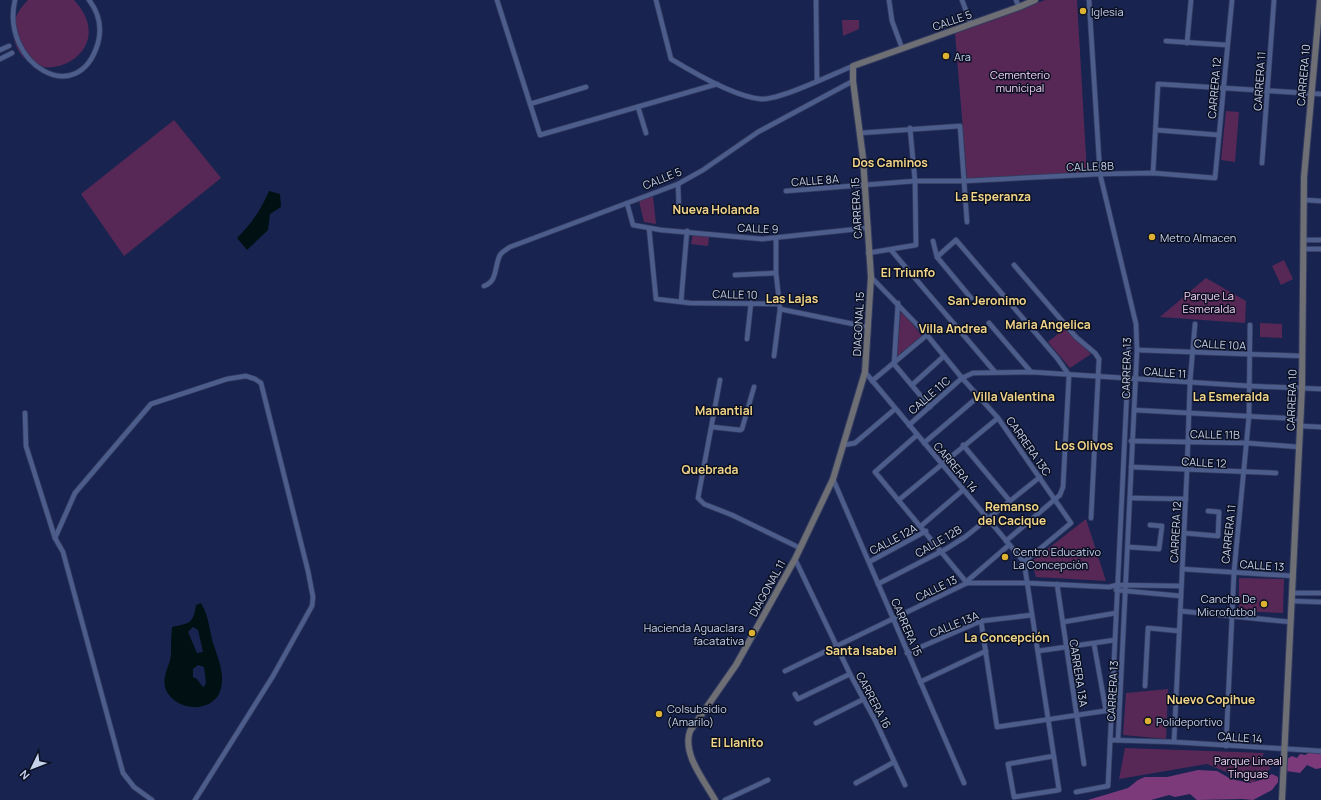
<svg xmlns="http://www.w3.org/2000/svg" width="1321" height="800" font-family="Manrope,sans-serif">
	<rect width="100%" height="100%" fill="#18244f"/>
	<g fill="#572855">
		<path d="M28,0h46c51,55 -46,98 -60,39 -3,-16 3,-28 14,-39z"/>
		<path d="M1045,0h32l10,174 -120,5 -12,-146z"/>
		<path d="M842,20h17v9l-16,7z"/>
		<path d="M1226,111l13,1 -4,50 -14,-2z"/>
		<path d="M174,120l47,58 -97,78 -43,-62z"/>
		<path d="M653,196l3,28 -12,-2 -5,-21z"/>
		<path d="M693,234l16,2 -1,10 -17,-2z"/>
		<path d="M1284,260l9,19 -12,6 -9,-19z"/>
		<path d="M1206,278l40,23 -1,22 -85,-6z"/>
		<path d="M901,310l21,26 -25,20z"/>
		<path d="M1260,323l22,1v14l-22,-1z"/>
		<path d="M1065,328l26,26 -21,14 -22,-26z"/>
		<path d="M1086,519l20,62 -70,-4 -4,-16z"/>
		<path d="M1239,578l45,1 -1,34 -44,-2z"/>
		<path d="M1168,689l-2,50 -43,-4 3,-42z"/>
		<path d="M1125,748l139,5 -2,4 3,6 6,5 -19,15 -45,-19 -88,15z"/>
	</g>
	<g fill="#7d3a7a">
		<path d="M1310,752l11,1v15l-5,1 -9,-4 -7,8 -14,-2 1,-12 5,-3 5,2 3,-4 5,1z"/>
		<path d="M1198,770l19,1 14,8 19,4 10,-3 12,-6 6,3v5l-6,8 -19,10 -11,-1 -45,1 -7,-6 -15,3 -6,-2 -18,5h-63l40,-12 10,-8 7,-3h22z"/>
	</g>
	<g fill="#011013" fill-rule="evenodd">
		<path d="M269,191l11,3 1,13 -11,7 -2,16 -21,20 -10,-12c14,-14 24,-28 32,-47z"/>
		<path d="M201,603c8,13 8,26 12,40 5,15 14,35 6,51 -11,20 -44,16 -53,-4 -5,-14 4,-23 5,-36 0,-9 0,-17 1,-27 18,-4 21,-3 24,-22zM193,627l5,3 5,22 -6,1 -9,-21zM198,665l6,2 2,16 -2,4 -2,-1 -5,-7 -4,-2v-8z"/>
	</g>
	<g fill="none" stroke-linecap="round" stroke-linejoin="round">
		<g stroke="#333b5f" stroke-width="6">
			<g id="street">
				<path d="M15,0c-15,63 63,111 83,43 4,-15 1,-30 -9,-43"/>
				<path d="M497,0l43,135 177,-51"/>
				<path d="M656,0l15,59c23,14 64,38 90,40 19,1 72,-25 92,-33"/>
				<path d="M816,0l1,81"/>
				<path d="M889,0l3,21 10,27"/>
				<path d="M962,0l9,24"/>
				<path d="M1016,0l3,7"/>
				<path d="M1089,0l11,174 36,150 1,26 -19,390"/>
				<path d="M1166,41l61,4"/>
				<path d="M1187,43l4,-43"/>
				<path d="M0,50l9,-4"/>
				<path d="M0,59l12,-6"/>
				<path d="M530,104l56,-17"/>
				<path d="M638,107l8,26"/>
				<path d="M1156,130l63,5"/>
				<path d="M860,133l100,-7 7,96"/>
				<path d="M1262,163l12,-163"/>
				<path d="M1153,173l5,-89 163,10"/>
				<path d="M678,184l1,25"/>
				<path d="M786,191l129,-10h50l135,-7 53,-1 62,5 17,-178"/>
				<path d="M1305,200l16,1"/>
				<path d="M627,203l6,22 28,5 101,9 105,-11"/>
				<path d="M649,228l7,71 34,4 89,1"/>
				<path d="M1305,240h16"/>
				<path d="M933,241l4,16"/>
				<path d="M1304,249h17"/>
				<path d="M891,250l104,122"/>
				<path d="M868,253l48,-8 -1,-64 -5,-53"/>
				<path d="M1014,265l62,72 19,16 4,6 -8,159"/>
				<path d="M735,275l41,-2"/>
				<path d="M871,277l56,58 35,43 36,40 73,105 -47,39"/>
				<path d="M484,286c14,-5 10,-19 16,-31 2,-3 7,-6 10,-8l168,-63 25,-14 55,-38 95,-51"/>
				<path d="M971,298l-34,-41 19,-17 101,118 12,17 -6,112 -3,8 -54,46"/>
				<path d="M681,302l6,-71"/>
				<path d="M898,303l-4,61 36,43"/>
				<path d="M780,309l88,18"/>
				<path d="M989,323l42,49"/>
				<path d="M747,339l4,-36"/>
				<path d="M1137,350l165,6"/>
				<path d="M774,356l6,-47 -4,-36v-34"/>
				<path d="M865,372l159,190 35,228 -45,7 -6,-33 46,-8"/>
				<path d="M720,380l-22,118 6,6 28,11 68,33"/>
				<path d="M872,381l55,-46"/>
				<path d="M912,385l32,-29"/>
				<path d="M1134,410l167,9"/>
				<path d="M25,413l1,33 29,92"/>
				<path d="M909,425l53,-47 11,-5 58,-1 219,14 71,3"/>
				<path d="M1300,426l21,1"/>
				<path d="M712,427l28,3 2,-1 12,-42"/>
				<path d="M917,435l-42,37 92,111"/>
				<path d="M1131,441l116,2 52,4"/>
				<path d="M924,443l55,-47"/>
				<path d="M844,445l11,-2 40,-34"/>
				<path d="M963,445l46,55"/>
				<path d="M1131,467l145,6"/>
				<path d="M833,479l131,304"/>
				<path d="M1130,498l56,1"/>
				<path d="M900,499l98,-81"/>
				<path d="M921,526l42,-36"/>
				<path d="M1184,533l34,3 1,-24 -11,-1"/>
				<path d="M1128,547l31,2 3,-23 -12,-1"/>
				<path d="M795,559l55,115 26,48 29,63"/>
				<path d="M869,562l57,-31"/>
				<path d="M1182,569l111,7"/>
				<path d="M966,582l43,-37"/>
				<path d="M878,584l68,-35 19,-12 75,-60"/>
				<path d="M1057,584l27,180"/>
				<path d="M1116,590l65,6"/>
				<path d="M1292,593h29"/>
				<path d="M1292,601l29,1"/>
				<path d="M1180,611l111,11"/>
				<path d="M981,621l16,106 114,-17"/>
				<path d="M1063,622l53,-9"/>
				<path d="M1094,644l12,67"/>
				<path d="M1038,651l77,-11"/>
				<path d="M907,653l74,-32 51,-6"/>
				<path d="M785,671l182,-88h60l82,4 8,-2 64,1"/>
				<path d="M920,682l66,-31"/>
				<path d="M1145,686l3,-58 31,3"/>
				<path d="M795,694l3,5 52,-25"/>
				<path d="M816,723l48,-24"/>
				<path d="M1110,740l64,2 147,9"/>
				<path d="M1174,742l13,-272 3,-88 5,-58"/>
				<path d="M1226,746l8,-174 15,-156 1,-91"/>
				<path d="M856,783l38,-21"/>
				<path d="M1076,792l32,-6 21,-437"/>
				<path d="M152,800l-18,-13 -11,-14 -60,-221 -8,-14 20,-45 76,-89 76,-25 19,-3 9,3 6,4 47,188 5,26 -1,9 -39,70 -78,124"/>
				<path d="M725,800l43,-20"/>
			</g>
		</g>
		<g stroke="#333b5f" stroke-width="8">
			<g id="secondary">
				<path d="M715,800c-11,-20 -33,-46 -25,-69l46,-66 59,-106 38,-80 32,-107 6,-95 -8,-119 -10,-77v-15l166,-59 16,-7"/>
				<path d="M1282,800l20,-413 2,-210 16,-177"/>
			</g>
		</g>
		<use href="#street" stroke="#4c5c8b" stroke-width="4.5"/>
		<use href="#secondary" stroke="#6e6f74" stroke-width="6"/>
	</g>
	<g fill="#ddb233" stroke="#0a1022" stroke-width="1.5">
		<circle cx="1083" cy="11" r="4"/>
		<circle cx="946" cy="56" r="4"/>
		<circle cx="1152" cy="237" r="4"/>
		<circle cx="1005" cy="557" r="4"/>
		<circle cx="1264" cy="604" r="4"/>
		<circle cx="752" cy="633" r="4"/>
		<circle cx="659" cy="714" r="4"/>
		<circle cx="1148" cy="721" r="4"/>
	</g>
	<g text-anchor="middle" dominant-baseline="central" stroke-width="3" stroke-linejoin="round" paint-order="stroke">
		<g font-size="11" fill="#c6d1ec" stroke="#0a1022" text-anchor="start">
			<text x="1091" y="11">Iglesia</text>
			<text x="954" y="56">Ara</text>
			<text x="1160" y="237">Metro Almacen</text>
			<text x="1013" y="551">Centro Educativo<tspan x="1013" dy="13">La Concepción</tspan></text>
			<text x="1256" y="598" text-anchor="end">Cancha De<tspan x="1256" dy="13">Microfutbol</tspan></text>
			<text x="744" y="627" text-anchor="end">Hacienda Aguaclara<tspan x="744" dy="13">facatativa</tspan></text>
			<text x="667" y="708">Colsubsidio<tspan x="667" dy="13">(Amarilo)</tspan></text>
			<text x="1156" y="721">Polideportivo</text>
		</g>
		<g font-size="11" fill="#c6d1ec" stroke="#0a1022">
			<text transform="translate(952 20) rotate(-19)">CALLE 5</text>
			<text transform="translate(1303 75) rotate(-85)">CARRERA 10</text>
			<text transform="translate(1259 81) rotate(-86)">CARRERA 11</text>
			<text transform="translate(1214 88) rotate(-85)">CARRERA 12</text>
			<text transform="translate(1090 166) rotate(-2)">CALLE 8B</text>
			<text transform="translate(662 178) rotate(-22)">CALLE 5</text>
			<text transform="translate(815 180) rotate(-4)">CALLE 8A</text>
			<text transform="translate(856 208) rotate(-93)">CARRERA 15</text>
			<text transform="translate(758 228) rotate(2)">CALLE 9</text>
			<text transform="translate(735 294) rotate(1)">CALLE 10</text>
			<text transform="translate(858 324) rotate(-87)">DIAGONAL 15</text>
			<text transform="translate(1220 344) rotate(3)">CALLE 10A</text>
			<text transform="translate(1126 368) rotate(-89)">CARRERA 13</text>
			<text transform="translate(1165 372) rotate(4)">CALLE 11</text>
			<text transform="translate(929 395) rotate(-41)">CALLE 11C</text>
			<text transform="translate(1291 400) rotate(-88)">CARRERA 10</text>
			<text transform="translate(1215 434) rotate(1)">CALLE 11B</text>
			<text transform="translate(1029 446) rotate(55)">CARRERA 13C</text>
			<text transform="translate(1204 462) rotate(3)">CALLE 12</text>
			<text transform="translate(956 467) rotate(50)">CARRERA 14</text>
			<text transform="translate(1175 532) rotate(-87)">CARRERA 12</text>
			<text transform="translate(1228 534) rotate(-84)">CARRERA 11</text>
			<text transform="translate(893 539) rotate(-28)">CALLE 12A</text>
			<text transform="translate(938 541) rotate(-30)">CALLE 12B</text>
			<text transform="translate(1262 565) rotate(4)">CALLE 13</text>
			<text transform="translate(767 588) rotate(-61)">DIAGONAL 11</text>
			<text transform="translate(936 588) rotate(-26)">CALLE 13</text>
			<text transform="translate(954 624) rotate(-22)">CALLE 13A</text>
			<text transform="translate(907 627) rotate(67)">CARRERA 15</text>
			<text transform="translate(1079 673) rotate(81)">CARRERA 13A</text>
			<text transform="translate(1112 691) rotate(-87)">CARRERA 13</text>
			<text transform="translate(874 700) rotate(62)">CARRERA 16</text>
			<text transform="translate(1240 737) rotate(4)">CALLE 14</text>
		</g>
		<g font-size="11" fill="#f6d0f3" stroke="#0a1022">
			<text x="1020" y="74">Cementerio<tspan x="1020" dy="13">municipal</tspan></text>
			<text x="1209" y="295">Parque La<tspan x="1209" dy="13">Esmeralda</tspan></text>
			<text x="1248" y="760">Parque Lineal<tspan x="1248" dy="13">Tinguas</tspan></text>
		</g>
		<g font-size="12" font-weight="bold" fill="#f2d589" stroke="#0a1022">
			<text x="890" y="162">Dos Caminos</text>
			<text x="993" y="196">La Esperanza</text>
			<text x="716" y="209">Nueva Holanda</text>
			<text x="908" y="272">El Triunfo</text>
			<text x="792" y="298">Las Lajas</text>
			<text x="987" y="300">San Jeronimo</text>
			<text x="1048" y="324">Maria Angelica</text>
			<text x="953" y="328">Villa Andrea</text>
			<text x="1014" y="396">Villa Valentina</text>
			<text x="1231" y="396">La Esmeralda</text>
			<text x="724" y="410">Manantial</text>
			<text x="1084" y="445">Los Olivos</text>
			<text x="710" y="469">Quebrada</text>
			<text x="1012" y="506">Remanso<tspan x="1012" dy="14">del Cacique</tspan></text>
			<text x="1007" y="637">La Concepción</text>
			<text x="861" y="650">Santa Isabel</text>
			<text x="1211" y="699">Nuevo Copihue</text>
			<text x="737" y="742">El Llanito</text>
		</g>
	</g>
	<g transform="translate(32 768) rotate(227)" stroke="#0a1022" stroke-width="3" paint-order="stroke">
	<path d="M0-3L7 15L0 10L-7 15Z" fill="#c6d1ec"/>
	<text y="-6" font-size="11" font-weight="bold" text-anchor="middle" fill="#c6d1ec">N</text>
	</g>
</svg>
